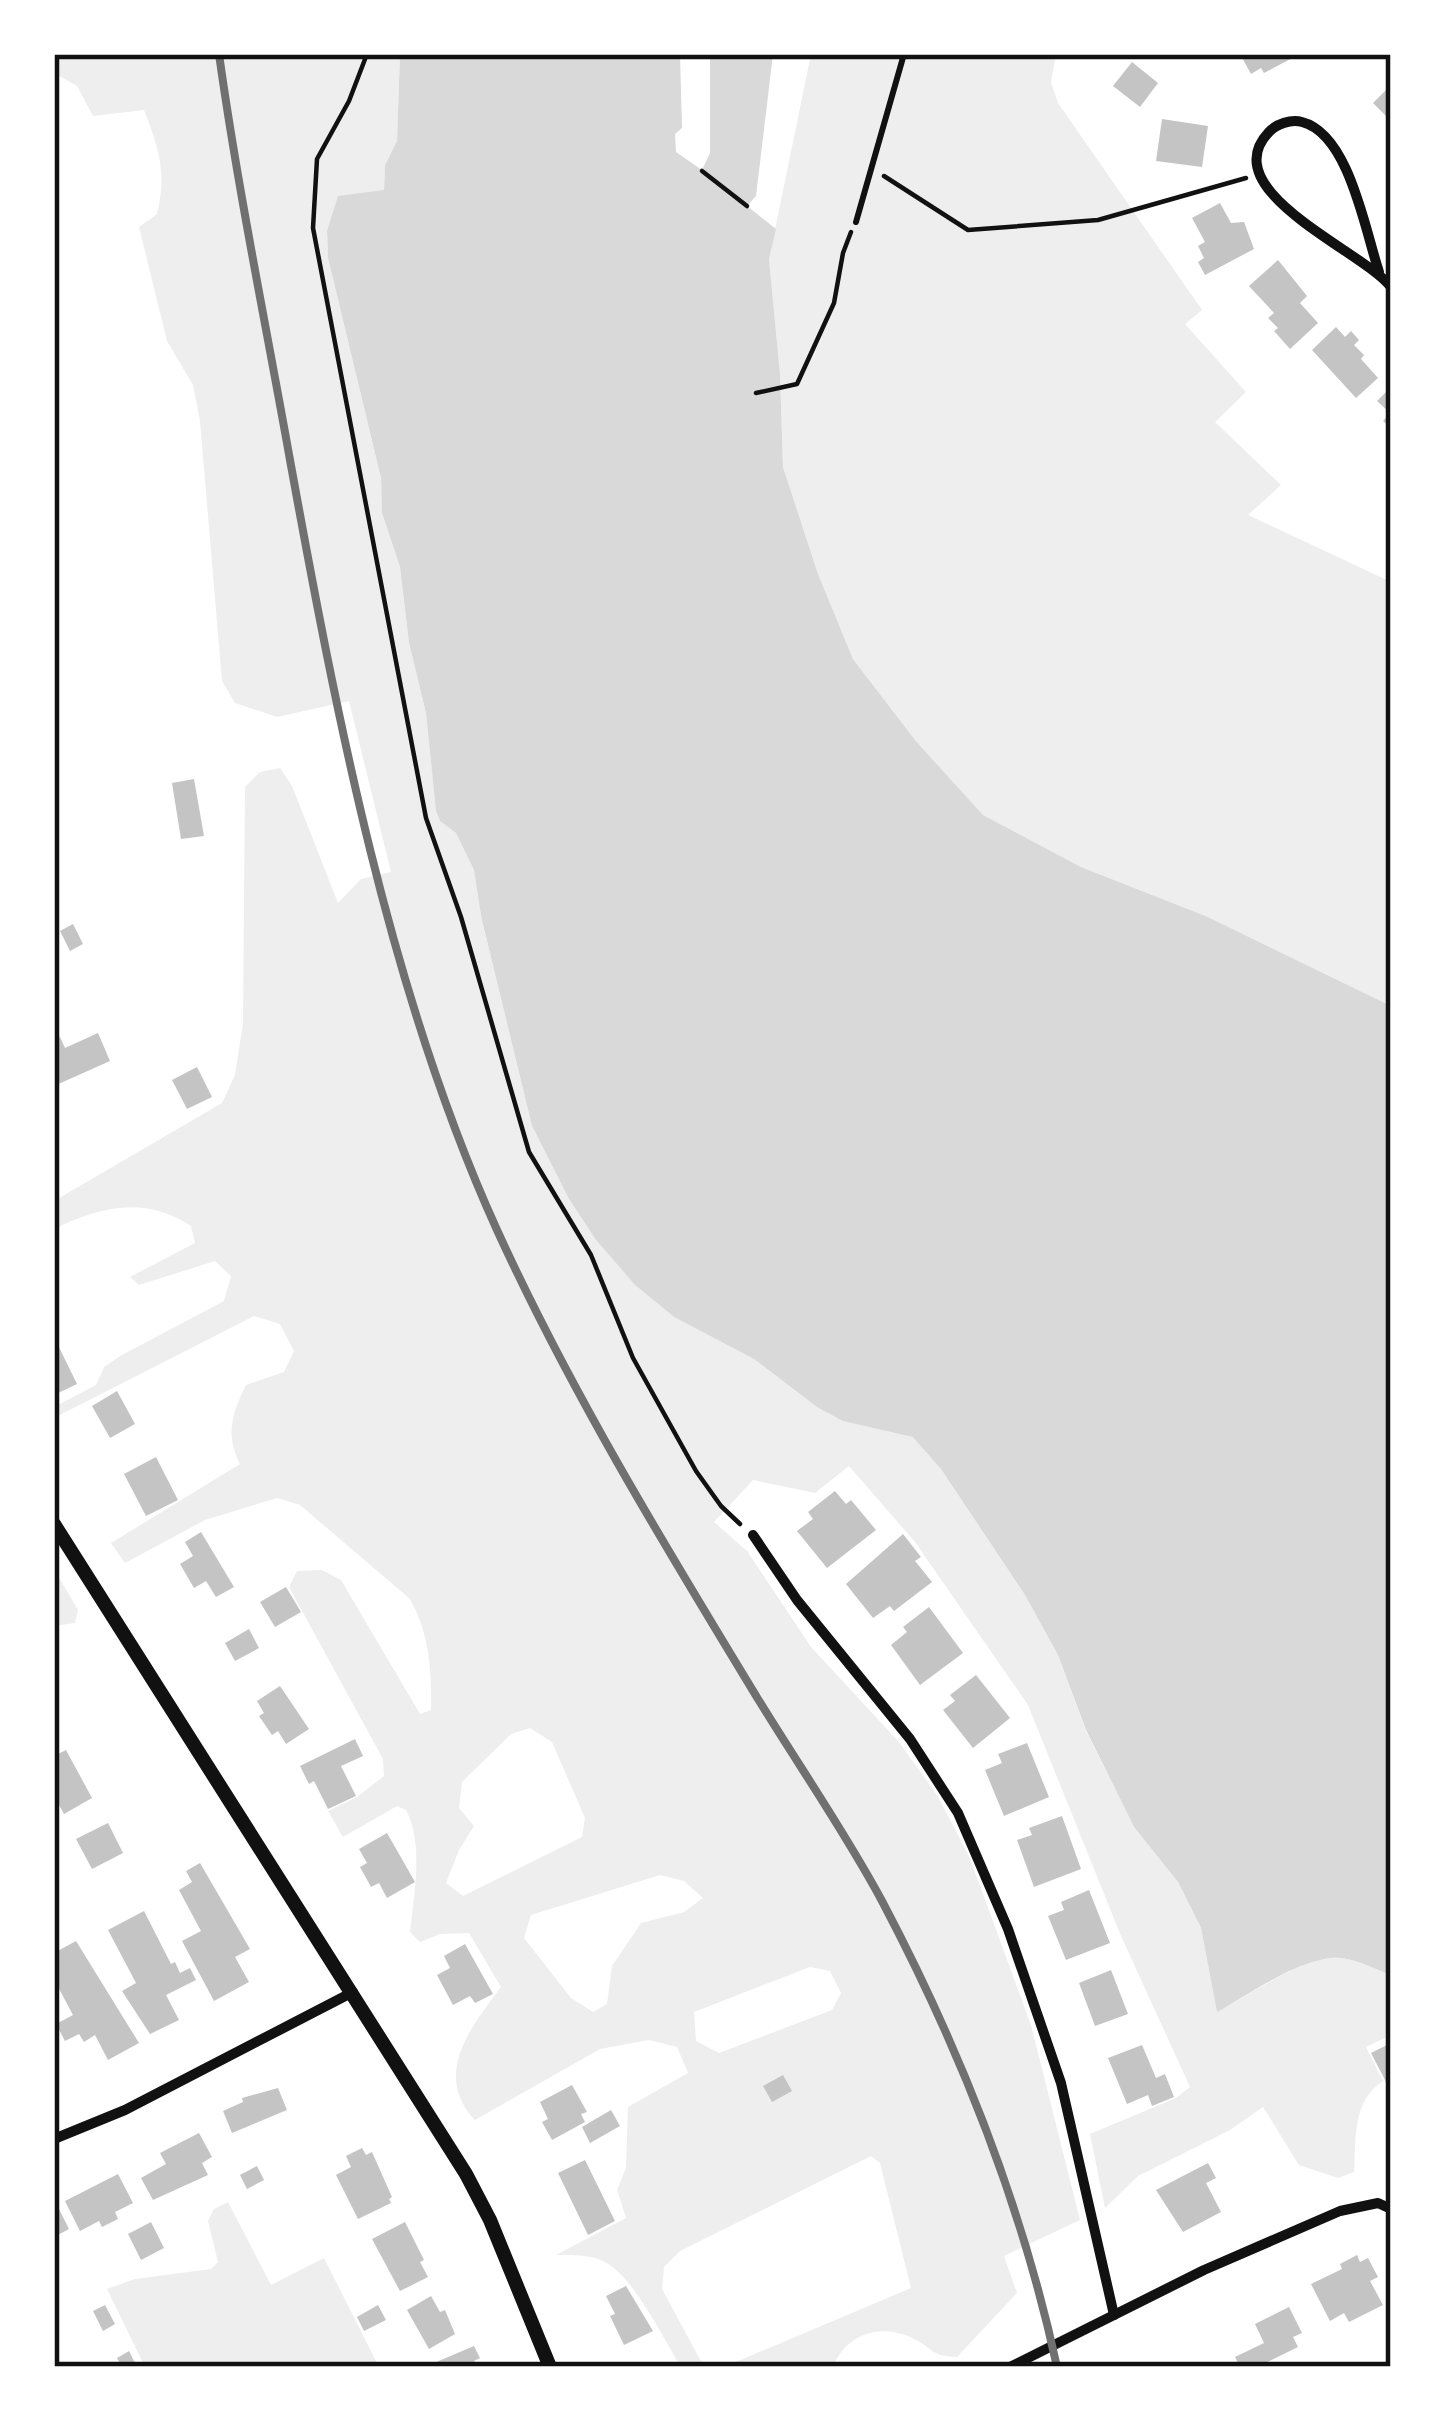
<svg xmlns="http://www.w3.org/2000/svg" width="1445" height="2421" font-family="'Roboto Serif',serif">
	<rect width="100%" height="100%" fill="#fff"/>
	<g fill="#eee" fill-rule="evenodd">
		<path d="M54,54h346l-3,87 -12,24 -1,26 -57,40 1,27 53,220 1,35 18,54 9,76 17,70 10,97 4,11 16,12 18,37 7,46 51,210 37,73 27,41 39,45 39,32 80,42 63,48 97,30 27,32 84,126 33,60 28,76 48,96 44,55 23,46 16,83c34,-15 92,-61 130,-52 15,3 30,11 44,16v60l-25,12 17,34c-31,20 -27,58 -29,91l-16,6 -39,-13 -36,-58 -33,23 -92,46 -33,32 -15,-74 86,-36 14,-11 -69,-151 -93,-231 -113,-163 -66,-76 -34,27 -62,-13 -39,42 33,29 64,96 88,95 38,53 32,61 62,169 49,195 -76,36 13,37 -60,64c-27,-1 -22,-8 -43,-18 -33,-17 -68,-5 -81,28h-109l187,-79 -31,-125 -9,-7 -191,95 -16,16 -2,22 41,76 6,2h-28c-18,-29 -48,-92 -78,-106 -15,-7 -32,-6 -47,-6l70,-37 -9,-28 9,-22 2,-61 60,-34 -11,-26 -28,-7 -49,9 -125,71c-43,-45 -4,-93 26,-133l-32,-54 -29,1 -20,8 -10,-10c4,-38 14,-87 -4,-122l-9,-4 -54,31 -15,-26 29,-14 27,-21 -1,-17 -94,-172 8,-16 25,-1 19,10 79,134 11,-4c1,-38 -2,-80 -22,-112l-109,-93 -23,-7 -72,22 -80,43 -14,-20 129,-79c-15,-29 -8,-51 6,-79l38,-13 10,-21 -14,-27 -26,-8 -200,102v-11l42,-22 8,-18 16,-11 104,-55 7,-25 -16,-15 -76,24 -9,-8 65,-34 -4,-17c-46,-30 -89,-20 -137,3v-28l168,-98 13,-28 8,-52 2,-236 15,-15 20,-4 12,18 46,117 23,-24 30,-7 -42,-171 -72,16 -42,-14 -13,-22 -22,-260 -7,-36 -26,-44 -28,-114 18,-13c10,-42 2,-65 -13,-104l-51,6 -16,-30 -23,-13zM530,1728l22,14 33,76 -3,19 -119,59 -17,-13 13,-33 15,-24 -15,-18 3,-26 49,-48zM660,1875l24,6 19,17 -19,14 -43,11 -29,43 -5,38 -14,8 -22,-14 -47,-60 7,-23zM810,1967l20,4 11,22 -9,17 -113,43 -23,-12 -2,-29z"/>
		<path d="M811,54h245l-5,28 7,21 144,207 -17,14 61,68 -31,30 66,63 -33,30 143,67v424l-183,-89 -127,-50 -98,-52 -68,-75 -62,-81 -35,-85 -35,-107 -3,-93 -11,-115z"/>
		<path d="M54,1569l24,41 -3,13 -21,3z"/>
		<path d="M228,2202l43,83 53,-27 55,109h-234l-38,-78 28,-10 76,-10 7,-7 -10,-41 6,-12z"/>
	</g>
	<path fill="#d9d9d9" d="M400,54h280l2,74 -7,6 1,18 26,18 8,-17v-99h63l-17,142 -9,10 29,23 -7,30 11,115 3,93 35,107 35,85 62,81 68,75 98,52 127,50 183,89v969c-14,-5 -29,-13 -44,-16 -36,-9 -99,36 -130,53l-16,-84 -23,-46 -44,-55 -48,-97 -28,-75 -33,-60 -84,-126 -28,-32 -70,-16 -26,-14 -63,-48 -80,-42 -39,-32 -39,-45 -27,-41 -37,-73 -51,-210 -7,-46 -18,-37 -16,-12 -4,-10 -10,-98 -17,-70 -9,-76 -18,-54 -1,-35 -53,-220 -1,-27 11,-35 46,-6 1,-25 12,-24z"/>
	<g fill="#c4c4c4">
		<path d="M1240,54h60l-36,19 -3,-5 -10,6z"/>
		<path d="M1132,62l26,21 -18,24 -27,-21z"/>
		<path d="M1391,85v36l-18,-18z"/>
		<path d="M1162,119l46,7 -6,41 -46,-6z"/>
		<path d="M1220,203l11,20 13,-1 10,27 -49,26 -7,-13 6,-4 -6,-12 7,-4 -13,-24z"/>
		<path d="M1278,260l29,36 -7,7 18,20 -28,26 -16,-18 4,-3 -10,-10 6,-5 -25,-27z"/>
		<path d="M1336,327l9,10 6,-6 8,9 -5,5 10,10 -3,4 17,19 -22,20 -44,-48z"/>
		<path d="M1391,387v41l-8,-7 7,-8 -13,-12z"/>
		<path d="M194,779l10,57 -23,3 -9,-56z"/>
		<path d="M73,924l10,20 -13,7 -10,-20z"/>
		<path d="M98,1033l12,28 -56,25v-46l6,-3 5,11z"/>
		<path d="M197,1067l15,30 -25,12 -15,-29z"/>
		<path d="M54,1337l23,47 -23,11z"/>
		<path d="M117,1391l18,33 -25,14 -18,-32z"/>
		<path d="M156,1457l22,43 -32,16 -22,-42z"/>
		<path d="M835,1491l11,13 5,-4 25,30 -49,38 -30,-37 16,-12 -5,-7z"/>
		<path d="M201,1532l33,55 -18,10 -10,-16 -12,7 -14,-24 13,-8 -8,-14z"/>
		<path d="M903,1534l18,23 -6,4 17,21 -38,29 -4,-5 -17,12 -27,-34z"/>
		<path d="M286,1587l15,25 -26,15 -15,-25z"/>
		<path d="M929,1607l34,46 -43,32 -29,-40 16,-13 -4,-5z"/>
		<path d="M249,1629l10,19 -24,13 -10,-18z"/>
		<path d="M976,1675l34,43 -37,30 -30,-38 12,-9 -5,-6z"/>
		<path d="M280,1686l29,43 -23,15 -8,-13 -6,4 -13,-19 5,-3 -7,-12z"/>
		<path d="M355,1739l8,17 -22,10 15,30 -28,13 -14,-28 -5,3 -9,-18z"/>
		<path d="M1027,1743l22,54 -45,19 -19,-46 17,-7 -4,-9z"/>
		<path d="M66,1750l26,48 -28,16 -10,-18v-40z"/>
		<path d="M1062,1816l19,53 -47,18 -17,-47 15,-5 -3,-7z"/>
		<path d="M108,1823l15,30 -31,16 -16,-30z"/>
		<path d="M387,1833l28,49 -28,16 -8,-15 -8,4 -11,-20 7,-4 -8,-14z"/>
		<path d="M200,1863l50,86 -15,8 14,25 -35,19 -32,-60 19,-10 -22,-41 13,-8 -6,-11z"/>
		<path d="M1089,1890l21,53 -44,17 -18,-44 16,-6 -3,-8z"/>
		<path d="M144,1911l27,53 4,-2 5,11 10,-5 6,12 -30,15 13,25 -29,14 -28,-43 14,-8 -28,-53z"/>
		<path d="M76,1941l63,102 -31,17 -13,-25 -11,7 -5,-8 -14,7 -9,-17 17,-9 -16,-30 -3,2v-34z"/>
		<path d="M465,1944l28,50 -18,9 -5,-7 -17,9 -16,-30 13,-7 -6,-12z"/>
		<path d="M1111,1970l17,44 -33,12 -16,-43z"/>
		<path d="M1391,2043v37l-5,2 -15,-29z"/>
		<path d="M1142,2045l14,33 9,-4 9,23 -22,9 -4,-11 -21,9 -19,-46z"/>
		<path d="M783,2075l9,16 -20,11 -9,-16z"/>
		<path d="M572,2085l15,27 -6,2 4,8 -33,18 -10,-18 6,-3 -8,-17z"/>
		<path d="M278,2088l9,22 -55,23 -9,-22 20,-9 -1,-4z"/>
		<path d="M611,2110l9,16 -30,17 -8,-16z"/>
		<path d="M199,2133l13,24 -10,6 6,12 -55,25 -12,-22 25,-14 -6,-11z"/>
		<path d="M362,2148l4,7 6,-3 20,45 -3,2 2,4 -33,16 -22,-44 15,-8 -5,-11z"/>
		<path d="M585,2160l30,61 -27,14 -30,-62z"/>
		<path d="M1208,2163l8,15 -10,5 15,29 -38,20 -27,-42z"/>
		<path d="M257,2166l7,14 -17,9 -7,-14z"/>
		<path d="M118,2174l15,29 -18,9 3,7 -16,8 -3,-6 -19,10 -15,-30z"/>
		<path d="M54,2199l15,30 -15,8z"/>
		<path d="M151,2222l13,26 -23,12 -13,-26z"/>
		<path d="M405,2222l19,38 -4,2 8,15 -28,14 -28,-52z"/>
		<path d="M1357,2255l3,7 8,-4 10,19 -8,4 13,24 -34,17 -5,-9 -14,8 -19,-37 31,-15 -2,-5z"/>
		<path d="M626,2286l27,45 -29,14 -14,-29 5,-2 -9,-18z"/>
		<path d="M431,2296l9,16 5,-2 10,24 -26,15 -22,-39z"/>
		<path d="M105,2305l10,19 -12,7 -10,-20z"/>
		<path d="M378,2305l8,15 -22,11 -7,-14z"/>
		<path d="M1289,2307l13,26 -9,4 5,10 -41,20h-17l-5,-10 29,-14 -9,-19z"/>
		<path d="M474,2346l6,12 -6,3 3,6h-41l-2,-4z"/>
		<path d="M129,2351l8,16h-15l-5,-9z"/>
	</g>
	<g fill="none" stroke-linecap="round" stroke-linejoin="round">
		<g stroke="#111" stroke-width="4.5">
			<path d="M367,54l-18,47 -32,58 -4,69 113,590 35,99 68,235 62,103 42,103 63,113 25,35 19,18"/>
			<path d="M702,171l45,35"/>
			<path d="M884,176l84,54 130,-10 148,-42"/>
			<path d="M756,393l41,-9 37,-81 9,-50 8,-21"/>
		</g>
		<path stroke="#111" stroke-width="6" d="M856,222l48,-168"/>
		<g stroke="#111" stroke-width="10">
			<path d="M1379,272c-14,-42 -30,-138 -77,-150 -11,-3 -26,2 -33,10 -56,59 93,118 122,155"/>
			<path d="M753,1535l44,65 113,139 48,74 50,116 53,154 53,232"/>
			<path d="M54,2139l71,-29 228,-118"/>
			<path d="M1010,2367l194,-97 136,-59 38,-8 13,6"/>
		</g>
		<path stroke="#111" stroke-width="14" d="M54,1524l412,650 24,46 60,147"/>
		<path stroke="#707070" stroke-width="8" d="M219,54c19,136 47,271 71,406 46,253 100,535 207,770 74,162 168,316 261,469 41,67 87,133 124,202 77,146 140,304 175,466"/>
	</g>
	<rect width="1445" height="2421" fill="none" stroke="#ffffff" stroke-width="114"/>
	<rect x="57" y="57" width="1331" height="2307" fill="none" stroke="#111" stroke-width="4.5"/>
</svg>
